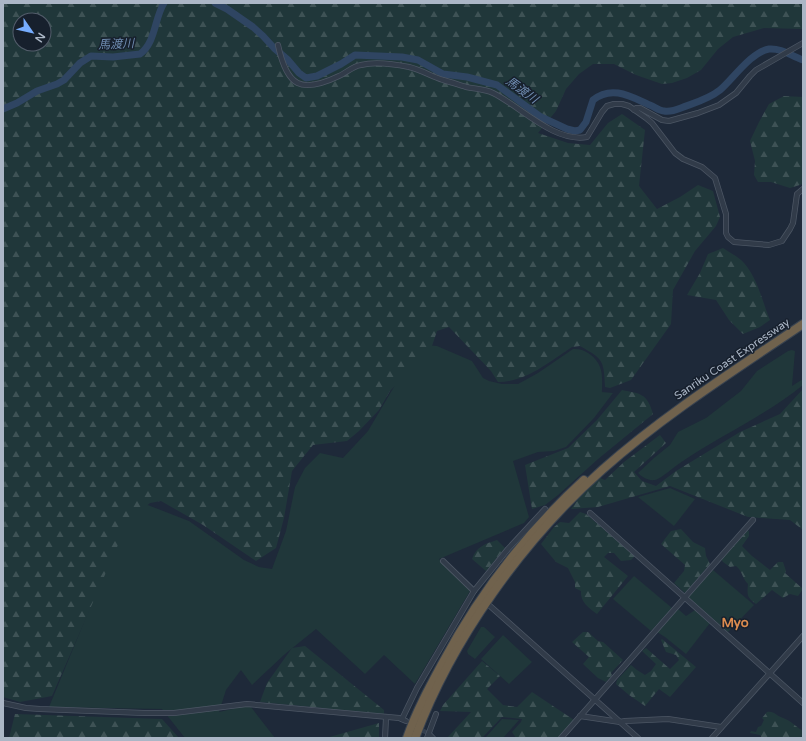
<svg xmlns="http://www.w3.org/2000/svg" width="806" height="741" font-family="'Varela Round','Noto Sans JP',sans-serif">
	<defs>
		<pattern id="forest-firs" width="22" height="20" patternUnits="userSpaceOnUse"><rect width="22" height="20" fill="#20373a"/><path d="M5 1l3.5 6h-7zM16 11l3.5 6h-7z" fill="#3e5255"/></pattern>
	</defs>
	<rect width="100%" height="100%" fill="#1e2939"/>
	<g fill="#20373a">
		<path d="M425,345l12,1 35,15 11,17 6,3 13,3h16l20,-11 35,-24c11,-1 23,7 27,18 3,7 2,18 2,25l11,1 -19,25 -28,29 -12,4 -16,1 -25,9 16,56 -5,6 -85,36 31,32 -55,93 -31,-29 -19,19 -49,-45 -31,25 -33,31 -11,-15 -15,20 -7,22 22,-5h10l24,31h-90l-23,-29 -113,-2 82,-199 9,-6 49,19 55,39 15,7 13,2 14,-38 9,-44 10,-19 15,-15 23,5 25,-27 30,-51z"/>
		<path d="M792,350l3,1 -3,35 11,-7v6c-37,30 -81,50 -120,76 -7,4 -22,18 -28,19 -7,1 -13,-3 -17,-7l16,-15 16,-13 8,-13 28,-14 35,-27 16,-20 31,-20z"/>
		<path d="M670,488l25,11 -21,27 -36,-29z"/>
		<path d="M713,570l41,35 -26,27 -40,-35z"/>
		<path d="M634,576l38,32 -21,23 -38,-32z"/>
		<path d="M678,609l8,7 9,-6 15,13 -24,31 -21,-17 -8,-5z"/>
		<path d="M481,627h3l11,10 -20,22 -7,-5 -1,-3z"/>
		<path d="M503,635l29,27 -23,22 -28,-25z"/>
		<path d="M502,719l17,1 -16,18h-18z"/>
	</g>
	<g fill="url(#forest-firs)" fill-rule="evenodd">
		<path d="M3,3h800v26l-39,-1 -31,9 -15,12 -17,21 -14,8 -15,5 -10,1 -26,-9 -22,-11h-21l-14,10 -13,15 -10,22 -18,22 30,10 22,2 18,-22 14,-9 23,16 -6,56 18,23 23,-12 18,-12 15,6 7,26 -4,9 -21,25 -22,39 -2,34 -40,56 -21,8 -5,-1c-1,-27 -2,-28 -25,-41l-8,1c-23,15 -46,35 -74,35l-7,-11 -42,-44 -12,4 -6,18 -41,42 -11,19 -20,21 -12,10 -34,4 -21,26 -8,47 -8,30 -20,13 -53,-36 -42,-24 -11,2 -22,19 -76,174 -32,6 -17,-5zM20,20h24v24h-24z"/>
		<path d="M784,96l19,1v87l-13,4 -19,-6h-13l-4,-7 1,-14 -5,-20 9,-19 10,-18z"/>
		<path d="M723,248c7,5 16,9 21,15 14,16 18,38 26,57l-10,7 -17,7 -14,-14 -13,-20 -29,-5 13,-22 8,-19z"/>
		<path d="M803,389v141l-13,-10 -42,-3 -78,-31 -72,21 -27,2 8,-11 21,-20 5,2 19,-18 36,-27 6,8 -32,29 8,9 14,5 20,-15 64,-39 40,-18z"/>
		<path d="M622,390c19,4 25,3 31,24l-55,45 -40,36 -13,10 -13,4 -7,-44 43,-17 29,-28z"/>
		<path d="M580,512l6,2 49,42 -4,4 -10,1 -7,-8h-6l-4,4 24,19 -31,38c-8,-6 -17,-12 -16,-23l-6,-3v-6l-7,-14 -12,-6 -15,-18 13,-17 6,-5 9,1z"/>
		<path d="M681,529l12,13 12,6 1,8 4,8 -25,29 -11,-10 10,-12 1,-6 -24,-21 10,-13z"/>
		<path d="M748,530l1,2v4l-7,10 10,10 18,14 8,-8h5l3,9 -1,2 18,16 -5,7 -8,-2 -7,4 -11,-8 -16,14c-9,-7 -9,-8 -8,-20 -6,-6 -6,-14 -12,-18l-6,1 -7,-5 -2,-3z"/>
		<path d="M497,540l8,8 -19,23 -14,-12c5,-13 13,-15 25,-19z"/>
		<path d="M583,632h5l10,9 5,1 20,18 -12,13 1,2 -6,7 -8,-4 -15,-14 6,-7 -17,-15z"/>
		<path d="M662,639l34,28 -26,30 -11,-8 -14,17 -16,-11 -13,-11 1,-4 14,-15 6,5 8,5 6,-4 5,-7 -14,-13 4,-3 24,21 9,-9 -3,-5 -10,-3 -5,-12z"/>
		<path d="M305,646l79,64v4l-124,-12 7,-19 25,-35z"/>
		<path d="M482,661l18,15 -13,13 16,16 14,2 15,-15 42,28 -16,18h-42l-4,-6 9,-10 1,-3 -20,-2 -20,21h-35l24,-26 -31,-1 3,-6z"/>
		<path d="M767,712c8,-1 9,4 16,6 8,3 12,8 20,13v7h-41l-2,-3 -10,-2 1,-2 5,1 2,-5 3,-1 3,-6 -2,-2z"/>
		<path d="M15,714l147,5 17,19h-170z"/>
		<path d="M379,723v15h-53z"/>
	</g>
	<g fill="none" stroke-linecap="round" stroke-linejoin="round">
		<g stroke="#2f4562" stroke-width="7">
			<path d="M215,3l12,6 26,18 10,9 11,12 14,12 11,13 7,5 11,-2 24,-12 14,-9 47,2 16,3 25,14 24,3 30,8 44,32 26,12 8,2 5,-1 6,-8 7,-22c20,-16 40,-2 59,6 4,2 8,5 12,5 5,1 12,-1 17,-3 13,-5 28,-9 39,-18 13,-11 31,-38 49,-41 13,-1 22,7 34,11"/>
			<path d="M3,109l14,-6 20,-12 20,-7 7,-4 16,-17 11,-7 22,1 27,-3c16,-12 14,-35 24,-51"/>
		</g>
		<path stroke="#333e4e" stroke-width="4.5" stroke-dasharray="4.5 2" stroke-linecap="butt" d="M406,721l23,13"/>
		<g stroke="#4c5664" stroke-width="6">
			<g id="street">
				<path d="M278,45c9,42 23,49 61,31 7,-3 14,-10 22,-11 15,-4 33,-1 48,2 12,3 22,9 34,13 8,2 16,5 23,7 9,2 19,2 27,6 27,13 61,50 94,44l15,-25 5,-6 7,-2h8l7,2 17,12 6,5 23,30 8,6 19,8 13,11 11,36v19l2,4 6,5 35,3 13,-4 8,-12 3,-6 4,-29 6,-5"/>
				<path d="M634,110l2,-2h4l22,12 7,1 29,-8 21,-8 17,-12 14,-17 6,-6 47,-27"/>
				<path d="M590,513l213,190"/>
				<path d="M443,561l31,30"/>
				<path d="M490,606l148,132"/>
				<path d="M3,703l23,5 14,1 104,4h30l73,-9 152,14 7,3"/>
				<path d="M580,716l40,6 5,-1 43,-2 53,8"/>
				<path d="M402,719l15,-31 57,-97 34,-42 37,-40"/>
				<path d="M429,734l4,4"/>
				<path d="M385,738l1,-20"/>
				<path d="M427,738l9,-24"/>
				<path d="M561,738l192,-218"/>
				<path d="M712,738l91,-102"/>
			</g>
		</g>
		<g stroke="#394350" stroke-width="10">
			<g id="highway">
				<path d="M407,738c9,-26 22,-50 35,-74 37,-70 83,-130 142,-184"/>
				<path d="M415,738c37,-99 108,-198 187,-268 62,-55 133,-100 201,-146"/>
			</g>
		</g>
		<use href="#street" stroke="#313b49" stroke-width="4.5"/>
		<use href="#highway" stroke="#70624d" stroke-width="8"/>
	</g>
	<g text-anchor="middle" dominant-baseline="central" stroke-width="3" stroke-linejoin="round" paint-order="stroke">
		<g font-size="11" fill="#abb6c6" stroke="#17202d">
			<text transform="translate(732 359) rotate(-34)">Sanriku Coast Expressway</text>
		</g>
		<g font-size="12" font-style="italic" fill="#708db2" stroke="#17202d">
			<text transform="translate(116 44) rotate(-2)">馬渡川</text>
			<text transform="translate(522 90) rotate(36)">馬渡川</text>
		</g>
		<g font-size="13" font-weight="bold" fill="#dd8c4f" stroke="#17202d">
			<text x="735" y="623">Myo</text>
		</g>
	</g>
	<rect width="806" height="741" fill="none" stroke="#abb6c6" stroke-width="8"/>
	<g transform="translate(32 32) rotate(124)"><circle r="19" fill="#17202d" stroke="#525c6a"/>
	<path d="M0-3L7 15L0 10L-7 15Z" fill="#77adff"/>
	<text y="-6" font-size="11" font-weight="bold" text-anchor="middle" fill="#abb6c6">N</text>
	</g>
</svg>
